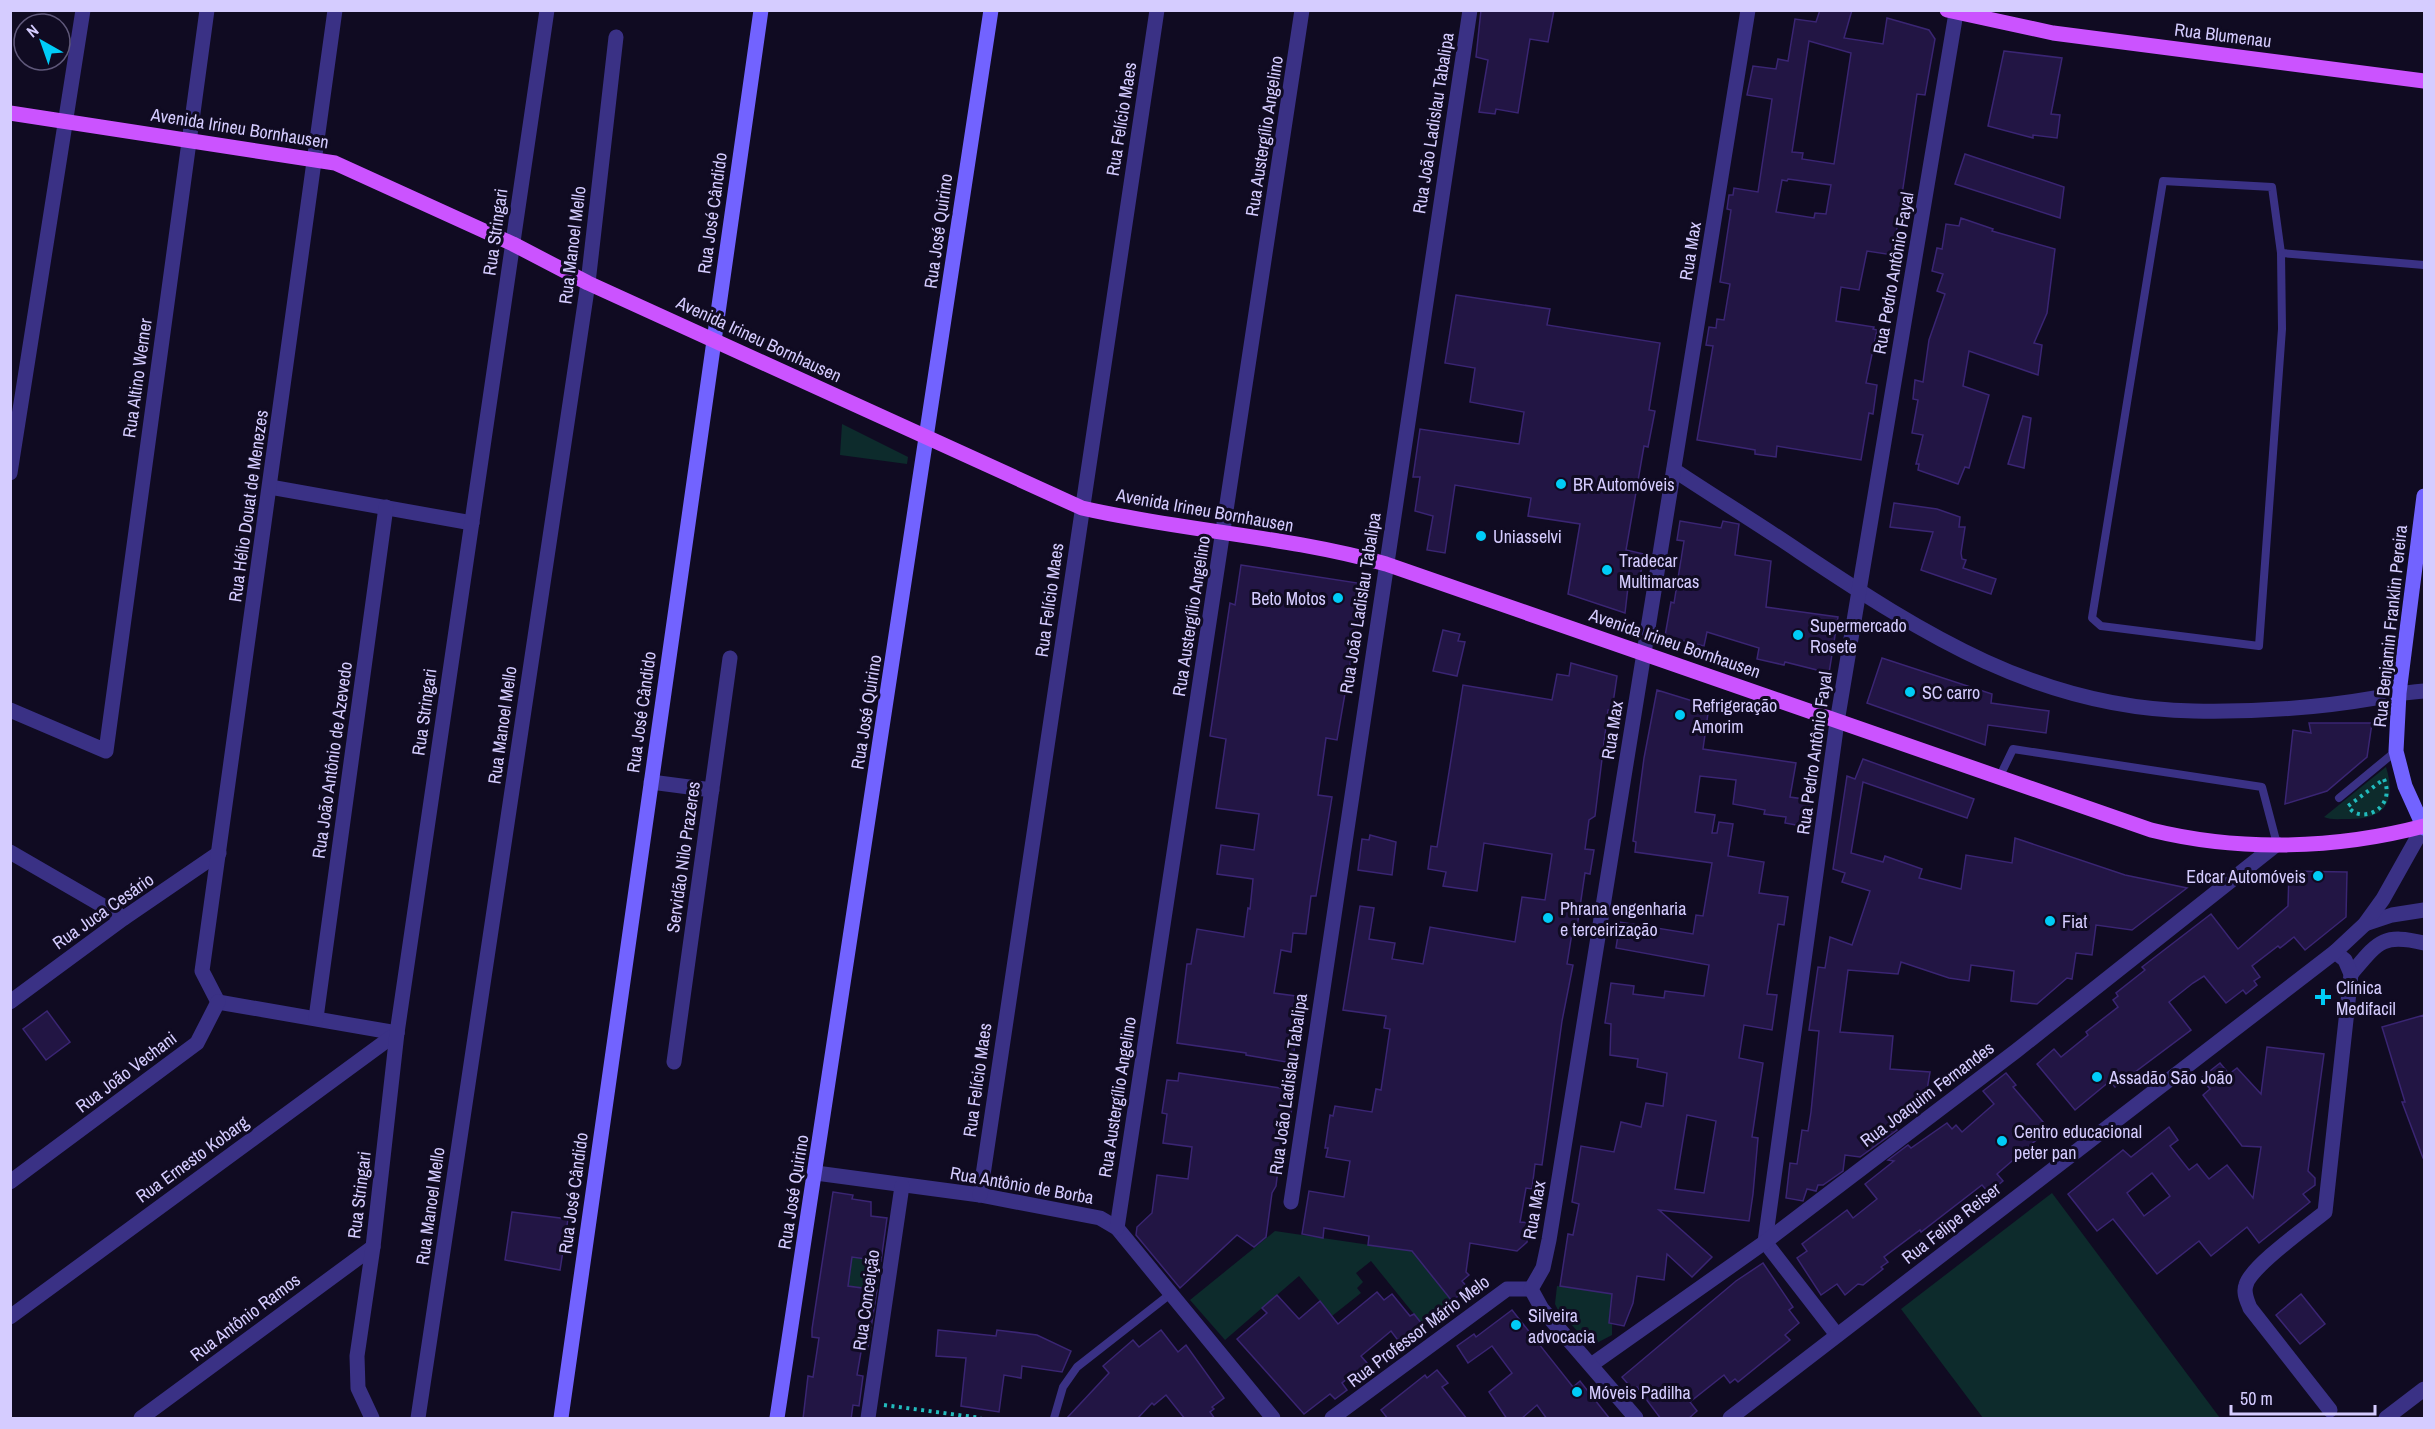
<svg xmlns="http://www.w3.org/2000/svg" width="2435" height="1429" font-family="'Archivo Narrow',sans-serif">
	<rect width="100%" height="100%" fill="#100b22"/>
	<g fill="#0d2b2c">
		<path d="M842,424l66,33 -1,7 -67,-9z"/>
		<path d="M2386,767c11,36 -2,53 -39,52 -8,0 -17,1 -23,-2z"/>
		<path d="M2052,1193l168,225h-237l-82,-109z"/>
		<path d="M1275,1231l156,23 21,47 -30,23 -51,-63 -15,12 7,9 -6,6 4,5 -29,23 -33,-40 -74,64 -35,-40z"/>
		<path d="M852,1257l29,4 -4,29 -38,-6 11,-12z"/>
		<path d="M1615,1278l-6,45 3,1v11l-21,11 -33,-36 -3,-6 2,-18 43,6z"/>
	</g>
	<g fill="#221544" stroke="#3a2573" stroke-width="1.5" fill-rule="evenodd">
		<path d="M1481,10h73l-6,32 -18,-3 -12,74 -22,-4 -1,5 -16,-2 9,-52 -12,-3z"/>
		<path d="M1820,10h32l-8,28 39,6 4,-26 42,12 6,9 -10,56 -8,-1 -24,161 -26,-4 -8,39 -18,-3 -5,34 38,6 -1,2 4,1 -11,53 11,2 -4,29 -4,-1 -8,47 -84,-14 -1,11 -21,-3v-4l-58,-10 16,-94 -7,-1 3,-18 7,1 1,-9 7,1 6,-36 -10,-2 11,-72 -4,-1 2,-14h4l1,-7 24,4 14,-93 -25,-4 6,-29 23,3 2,-10 10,2 7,-42 21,3zM1809,41l42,12 -17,111 -32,-5 1,-6 -11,-1zM1788,179l43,6 -5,29 -11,-1 -1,5 -38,-6 6,-32 5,1z"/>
		<path d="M2004,51l58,7 -11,56 9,1 -3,23 -24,-3v3l-45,-12z"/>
		<path d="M1965,154l99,33 -4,31 -105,-34z"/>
		<path d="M1961,218l32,11 -1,2 63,18 -8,64 -13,30 8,2 -4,30 -69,-24 -6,35 26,9 -20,73 -4,-1 -7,17 -40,-14 1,-6h-3l7,-29 -11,-2 6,-33 -5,-1 2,-19 8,2 6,-42 16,-46 -8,-3 6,-17 -11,-3 5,-23 5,1 4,-25 13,2z"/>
		<path d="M1456,295l94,14 -3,16 113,18 -11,67 6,1 -7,36 -4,-1 -18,104 18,4 -6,35 -10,-2 -3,26 -57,-19 12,-70 -52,-8 3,-18 -76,-13 -10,68 -18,-3 6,-34 -18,-5 5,-34h-7l7,-48 99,15 5,-32 -54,-10 5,-34 -30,-5z"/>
		<path d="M2023,416l8,2 -7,50 -16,-4z"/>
		<path d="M1894,503l43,6 23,8 -1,10h6l-4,26 1,6 4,1 -3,8 33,11 -5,15 -70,-24 12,-38 -43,-5z"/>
		<path d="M1680,521l41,7 2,-7 16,3 -4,31 36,6 -5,46 72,10 -9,56 -44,-11 -1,3 -27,-6 2,-11 -52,-16 -3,14 -39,-10 6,-34 3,1 10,-62 -7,-1z"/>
		<path d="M1241,565l123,19 -27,156 -11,-2 -8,57 14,2 -16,99h-5l-5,38 -13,-1 -2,19 -10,-2 -7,43 29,4 -11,66 -46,-8v-2l-69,-10 10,-79h4l6,-35 47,8 4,-29 2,1 3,-30 -36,-5 4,-29 33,5 5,-36 -43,-6 10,-69 -16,-3 20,-133 5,2z"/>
		<path d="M1443,630l17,4 -2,7 7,1 -8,34 -24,-5z"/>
		<path d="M1882,658l110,36 -1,9 58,8 -3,22 -58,-8 -3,20 -118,-42z"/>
		<path d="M1571,663l46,13 -5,34h-4l-13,106 -6,4 -4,29 9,1 -4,24 -5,-1 -9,61 -4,-1 -5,31 6,1 -11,56 -20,144 -7,-1 -3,25 -6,-1 -6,34 10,1 -3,19 -10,9 -47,-8 -4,29 3,3 -7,6 6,7 -16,13 -40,-50 -44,-6 1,-9 -45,-8 -1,10 -21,-4 7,-43 35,6 6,-36 -24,-4 2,-9h-3l5,-33 3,1 2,-10 37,6 4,-23 5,1 9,-61 -6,-1 2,-12 -43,-6 17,-104 14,2 -5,31 26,4 -3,16 31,5 7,-37 85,15 7,-45 23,3 7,-46 -68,-11 -7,48 -34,-5 3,-14 -18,-3 3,-23 6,1 26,-162 89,15 5,-26 12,2z"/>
		<path d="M1657,690l52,16 -6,43 93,14 -6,34 21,3 -4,27 -22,-4 1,-6 -22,-3 1,-4 -32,-6 3,-24 -36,-4 -5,36 20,3 -3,18h5l2,-11 14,2 -5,32 36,6 -5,31 29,4 -4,28 -6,-1 -11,70 10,1 -5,35 -28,-5 -5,33 24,5 -11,74 6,1 -5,56 -4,27 -90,-11 53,47 -20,20 -25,-23 -3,26 -27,-4 -4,27 -9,23 -15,-3 3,-29 -52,-8 8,-52 5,1 6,-31 -7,-2 9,-56 33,6 7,-30 20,5 5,-24 17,3 4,-33 -30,-6 1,-8 -28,-4 1,-31 -6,-1 6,-40 23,3 -1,8 31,4 1,-7 39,5 5,-31 -93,-17 4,-26 73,12 3,-19 7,1 9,-53 -77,-11 1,-10 -3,-1 11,-83zM1687,1115l29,6 -12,72 -29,-4z"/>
		<path d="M2309,723h63l-5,34 -40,34 -42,13 8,-74 18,3z"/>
		<path d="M1863,759l111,40 -7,19 -104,-36 -12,71 32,9 2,-6 37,13 -3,9 42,11 5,-34 46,8 3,-25 110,37 62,13 -55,42 -36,-5 -4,30 -16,-2 -4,26 -5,-1 -30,26 -26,-3 3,-30 -43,-6 -2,16 -20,-3 -48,-16 -3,12 -50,-4 -8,62 53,4 -3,33 40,3 -3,18 -36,32 6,8 -37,27 -15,-2 -2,16 -20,14h-5l-2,6 -9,-2 -4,12 -17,-3 4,-35 7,1 5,-34 6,1 3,-19 8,-81 -10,-1 9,-63 7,1 5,-31 22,8 18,-54 -28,-9 3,-9 -12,-4 14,-93 8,3z"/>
		<path d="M1370,835l26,7 -4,33 -34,-5 4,-31 7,1z"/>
		<path d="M2289,871l58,1 -1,45 -41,33 -11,-13 -14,11 -2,-2 -26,20 8,11 -6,4 3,4 -11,9 -3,-4 -17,13 -22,-27 -11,7 -24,19 22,28 -76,57 -5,-6 -35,29 -38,-46 17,-15 7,8 27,-22 -2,-3 32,-25 -5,-7 5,-4 -2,-3 29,-23 -3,-3 69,-53 27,35 50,-43z"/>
		<path d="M47,1011l23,31 -24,18 -23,-31z"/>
		<path d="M2424,1015v143h-1l-21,-56h3l-23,-75z"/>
		<path d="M2267,1047l57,7 -16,117 7,7v7l-12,9 7,8 -51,41 -12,-16 -36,29 -12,-15 -42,33 -44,-55 -16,12 -29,-37 55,-44 8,7 38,-30 9,13 -8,6 19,24 8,-6 12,15 18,-14 26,33 8,-51 -19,-1 -39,-51 7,-6 -9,-11 19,-15 9,11 8,-6 24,26zM2152,1173l18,23 -26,20 -17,-23z"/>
		<path d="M1179,1073l115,17 -3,24 -6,-1 -9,73 -4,7 -6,44 -12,10 -17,-12 -57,53 -44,-53 1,-8 15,-14 5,-38 31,4 4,-32 -29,-4 4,-29 -5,-1 5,-33 11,1z"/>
		<path d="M2006,1073l10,12 -3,2 36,42 -52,45 6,7 -14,12 -7,-8 -61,47 -1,-2 -36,27 4,5 -7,5 2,2 -20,16 -5,-1 -13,11 -8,-11 -16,11 -24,-37 10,-7 -5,-7 45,-34 6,8 24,-19 -12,-15 29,-23 -6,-1 20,-15 3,3 36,-25 5,6 4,-4 6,7 32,-28 -11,-13z"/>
		<path d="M833,1192l20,3 -1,4 19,3v14l16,2 -6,43 -29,-4 -4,29 29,4 -9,57 -6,-1 -5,29 6,1 -4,30 -6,-1 -2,14h-48l5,-43 5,1 6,-39 -7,-1v-8z"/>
		<path d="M512,1212l56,7 -8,51 -55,-10z"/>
		<path d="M1763,1263l30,44 -4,3 10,13 -14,12 5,5 -52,42 -3,-3 -5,4 -6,-8 -34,27 7,9 -9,8h-27l-24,-32 -4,3 -11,-13 114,-96z"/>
		<path d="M1377,1292l7,8 8,-6 18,22 4,-2 12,15 -23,18 -12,-16 -30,25 6,7 -25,20 5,7 -12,9 -5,-5 -26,20 -67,-75 30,-26 -5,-5 15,-13 22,24 21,-18 18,23z"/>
		<path d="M2301,1294l24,30 -25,20 -24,-29z"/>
		<path d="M1512,1310l61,77 7,-6 30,38h-63l-10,-14 -16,14h-14l-18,-27 23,-19 -20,-27 -24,17 -11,-17 17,-12 2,3z"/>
		<path d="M938,1330l58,6 1,-6 40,5 34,16 -9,21 -40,-6 -1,12 -17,-3 -5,37 -38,-6 5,-48 -30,-2z"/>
		<path d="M1161,1330l17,22 8,-7 38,53 -12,9 2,2 -4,3 5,7h-30l-19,-24 -12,10 -2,-2 -15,16h-71l43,-46 -6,-7 30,-26 6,7z"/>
		<path d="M1437,1370l11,13 -6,4 25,32h-79l-7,-9 44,-35 2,3z"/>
	</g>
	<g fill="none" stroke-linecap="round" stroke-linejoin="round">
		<g stroke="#22bbbd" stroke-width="4" stroke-dasharray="3 4.5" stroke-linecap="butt">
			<path d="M2384,779c13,31 -25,46 -36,27z"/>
			<path d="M884,1405l97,13"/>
		</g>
		<g stroke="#3a3185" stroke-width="8">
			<path d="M2163,181l109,6 9,66 1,76 -23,317 -158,-20 -9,-8z"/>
			<path d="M2281,253l143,12"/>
			<path d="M1999,778l14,-29 249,38 15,57"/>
			<path d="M2339,798l57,-47"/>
			<path d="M1054,1418l9,-31 14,-20 92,-72"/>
		</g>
		<g stroke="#3a3185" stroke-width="15">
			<path d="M1674,470c42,28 85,54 126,82 123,82 240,157 394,159 58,1 124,-3 181,-13 17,-3 32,-6 49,-7"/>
			<path d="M10,473l73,-463"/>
			<path d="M270,487l202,36"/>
			<path d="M10,710l96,41 101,-741"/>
			<path d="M651,782l61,8"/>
			<path d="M10,852l114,66"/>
			<path d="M2351,974c27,-32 31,-41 73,-31"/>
			<path d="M10,1002l114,-84 95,-65"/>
			<path d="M218,1002l-16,-31 133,-961"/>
			<path d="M218,1002l179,31"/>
			<path d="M316,1018l70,-511"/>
			<path d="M674,1062l56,-404"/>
			<path d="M816,1173l164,22 120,23 17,10 156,190"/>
			<path d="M10,1182l187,-139 21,-41"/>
			<path d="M980,1195l177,-1185"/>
			<path d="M1291,1202l179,-1192"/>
			<path d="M1117,1228l185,-1218"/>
			<path d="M10,1317l387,-284"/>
			<path d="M1837,1335l-72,-93 72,-520 119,-709"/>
			<path d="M1591,1365l174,-123 251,-191 261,-207"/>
			<path d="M2330,1410l-80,-102c-3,-8 -7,-15 -4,-23 4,-18 62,-59 79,-73l26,-238 -6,-14 -10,-8"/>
			<path d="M141,1418l232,-171"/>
			<path d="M372,1418l-14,-30 -1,-32 16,-109 24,-214 150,-1023"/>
			<path d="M418,1418l170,-1135 28,-246"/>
			<path d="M868,1418l34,-232"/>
			<path d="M1332,1418l175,-129h24"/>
			<path d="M1636,1418l-94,-109 -11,-20 12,-21 6,-28 199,-1230"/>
			<path d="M2386,1418l38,-29"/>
		</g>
		<g stroke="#3a3185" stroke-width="15">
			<path d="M2365,924l27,-9 32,-5"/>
			<path d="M1730,1418l605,-466 30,-28 18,-25 41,-73"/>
		</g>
		<g stroke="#7263ff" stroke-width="15">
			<path d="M2424,496l-25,197 -3,58 9,35 19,42"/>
			<path d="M561,1418l200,-1408"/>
			<path d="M777,1418l214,-1408"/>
		</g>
		<g stroke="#cb53ff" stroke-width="15">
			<path d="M1947,10l106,23 371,48"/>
			<path d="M10,113l325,50 178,81 75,39 494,225c100,23 205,28 304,56l765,266c89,22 186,19 273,-4"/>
		</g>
	</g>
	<g fill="#00ccf7" stroke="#100b22" stroke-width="2">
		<circle cx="1561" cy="484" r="6"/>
		<circle cx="1481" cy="536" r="6"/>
		<circle cx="1607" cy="570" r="6"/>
		<circle cx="1338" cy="598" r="6"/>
		<circle cx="1798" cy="635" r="6"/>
		<circle cx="1910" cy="692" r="6"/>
		<circle cx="1680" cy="715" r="6"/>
		<circle cx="2318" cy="876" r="6"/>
		<circle cx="1548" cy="918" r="6"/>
		<circle cx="2050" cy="921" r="6"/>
		<path d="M2320 988h6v6h6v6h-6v6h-6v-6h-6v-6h6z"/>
		<circle cx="2097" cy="1077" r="6"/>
		<circle cx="2002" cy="1141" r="6"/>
		<circle cx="1516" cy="1325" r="6"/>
		<circle cx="1577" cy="1392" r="6"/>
	</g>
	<g text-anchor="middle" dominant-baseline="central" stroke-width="6" stroke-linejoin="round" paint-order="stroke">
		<g font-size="18" fill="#d5ccff" stroke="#100b22">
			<text transform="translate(2223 35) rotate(7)">Rua Blumenau</text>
			<text transform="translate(1121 119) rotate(-81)">Rua Felício Maes</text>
			<text transform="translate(1433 123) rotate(-81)">Rua João Ladislau Tabalipa</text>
			<text transform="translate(240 128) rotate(9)">Avenida Irineu Bornhausen</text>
			<text transform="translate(1264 136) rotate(-81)">Rua Austergílio Angelino</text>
			<text transform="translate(712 213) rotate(-82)">Rua José Cândido</text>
			<text transform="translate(938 231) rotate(-82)">Rua José Quirino</text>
			<text transform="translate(495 232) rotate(-82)">Rua Stringari</text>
			<text transform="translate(572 245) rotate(-83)">Rua Manoel Mello</text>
			<text transform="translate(1690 251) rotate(-81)">Rua Max</text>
			<text transform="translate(1893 273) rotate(-80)">Rua Pedro Antônio Fayal</text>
			<text transform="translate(759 339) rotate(25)">Avenida Irineu Bornhausen</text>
			<text transform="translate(137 378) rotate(-82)">Rua Altino Werner</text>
			<text transform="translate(248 506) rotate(-82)">Rua Hélio Douat de Menezes</text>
			<text transform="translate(1205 510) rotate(10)">Avenida Irineu Bornhausen</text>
			<text transform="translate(1049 600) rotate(-82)">Rua Felício Maes</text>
			<text transform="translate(1360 603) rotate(-81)">Rua João Ladislau Tabalipa</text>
			<text transform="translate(1191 616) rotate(-81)">Rua Austergílio Angelino</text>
			<text transform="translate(2390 626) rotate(-84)">Rua Benjamin Franklin Pereira</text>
			<text transform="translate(1675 643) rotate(19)">Avenida Irineu Bornhausen</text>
			<text transform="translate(424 712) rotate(-82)">Rua Stringari</text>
			<text transform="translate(641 712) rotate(-82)">Rua José Cândido</text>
			<text transform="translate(866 712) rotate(-81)">Rua José Quirino</text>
			<text transform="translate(502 725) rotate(-82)">Rua Manoel Mello</text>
			<text transform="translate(1612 730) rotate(-81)">Rua Max</text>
			<text transform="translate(1814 753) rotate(-82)">Rua Pedro Antônio Fayal</text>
			<text transform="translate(332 760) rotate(-82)">Rua João Antônio de Azevedo</text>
			<text transform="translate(683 857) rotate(-82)">Servidão Nilo Prazeres</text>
			<text transform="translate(103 911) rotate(-35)">Rua Juca Cesário</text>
			<text transform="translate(126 1072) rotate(-37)">Rua João Vechani</text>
			<text transform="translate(977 1080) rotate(-82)">Rua Felício Maes</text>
			<text transform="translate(1288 1084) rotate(-82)">Rua João Ladislau Tabalipa</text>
			<text transform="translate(1927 1094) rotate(-37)">Rua Joaquim Fernandes</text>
			<text transform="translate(1117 1097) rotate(-81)">Rua Austergílio Angelino</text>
			<text transform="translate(192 1159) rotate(-36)">Rua Ernesto Kobarg</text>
			<text transform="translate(1022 1185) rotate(10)">Rua Antônio de Borba</text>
			<text transform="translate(793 1192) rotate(-81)">Rua José Quirino</text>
			<text transform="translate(573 1193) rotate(-82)">Rua José Cândido</text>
			<text transform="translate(359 1195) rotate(-83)">Rua Stringari</text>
			<text transform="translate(430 1206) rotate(-82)">Rua Manoel Mello</text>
			<text transform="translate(1534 1210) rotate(-80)">Rua Max</text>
			<text transform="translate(1951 1223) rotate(-38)">Rua Felipe Reiser</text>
			<text transform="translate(866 1300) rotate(-82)">Rua Conceição</text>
			<text transform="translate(245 1317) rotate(-37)">Rua Antônio Ramos</text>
			<text transform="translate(1418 1331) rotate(-37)">Rua Professor Mário Melo</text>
		</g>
		<g font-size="18" fill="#d5ccff" stroke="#100b22" text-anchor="start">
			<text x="1573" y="484">BR Automóveis</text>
			<text x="1493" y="536">Uniasselvi</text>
			<text x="1619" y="560">Tradecar<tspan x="1619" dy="21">Multimarcas</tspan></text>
			<text x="1326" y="598" text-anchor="end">Beto Motos</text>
			<text x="1810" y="625">Supermercado<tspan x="1810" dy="21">Rosete</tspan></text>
			<text x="1922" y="692">SC carro</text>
			<text x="1692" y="705">Refrigeração<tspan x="1692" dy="21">Amorim</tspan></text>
			<text x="2306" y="876" text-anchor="end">Edcar Automóveis</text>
			<text x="1560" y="908">Phrana engenharia<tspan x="1560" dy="21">e terceirização</tspan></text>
			<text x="2062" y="921">Fiat</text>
			<text x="2336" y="987">Clínica<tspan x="2336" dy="21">Medifacil</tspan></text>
			<text x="2109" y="1077">Assadão São João</text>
			<text x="2014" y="1131">Centro educacional<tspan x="2014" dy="21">peter pan</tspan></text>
			<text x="1528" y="1315">Silveira<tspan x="1528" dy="21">advocacia</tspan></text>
			<text x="1589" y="1392">Móveis Padilha</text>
		</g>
	</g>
	<rect width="2435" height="1429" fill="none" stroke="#d5ccff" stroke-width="24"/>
	<g transform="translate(42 42) rotate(320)"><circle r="28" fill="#100b22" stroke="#5f587a" stroke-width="1.5"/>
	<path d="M0-4.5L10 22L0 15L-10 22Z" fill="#00ccf7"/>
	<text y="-9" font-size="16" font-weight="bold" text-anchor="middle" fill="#d5ccff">N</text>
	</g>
	<path d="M2231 1405v9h144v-9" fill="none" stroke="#d5ccff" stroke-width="3"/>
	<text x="2240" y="1405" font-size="18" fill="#d5ccff" stroke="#100b22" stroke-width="4.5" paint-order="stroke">50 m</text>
</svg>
